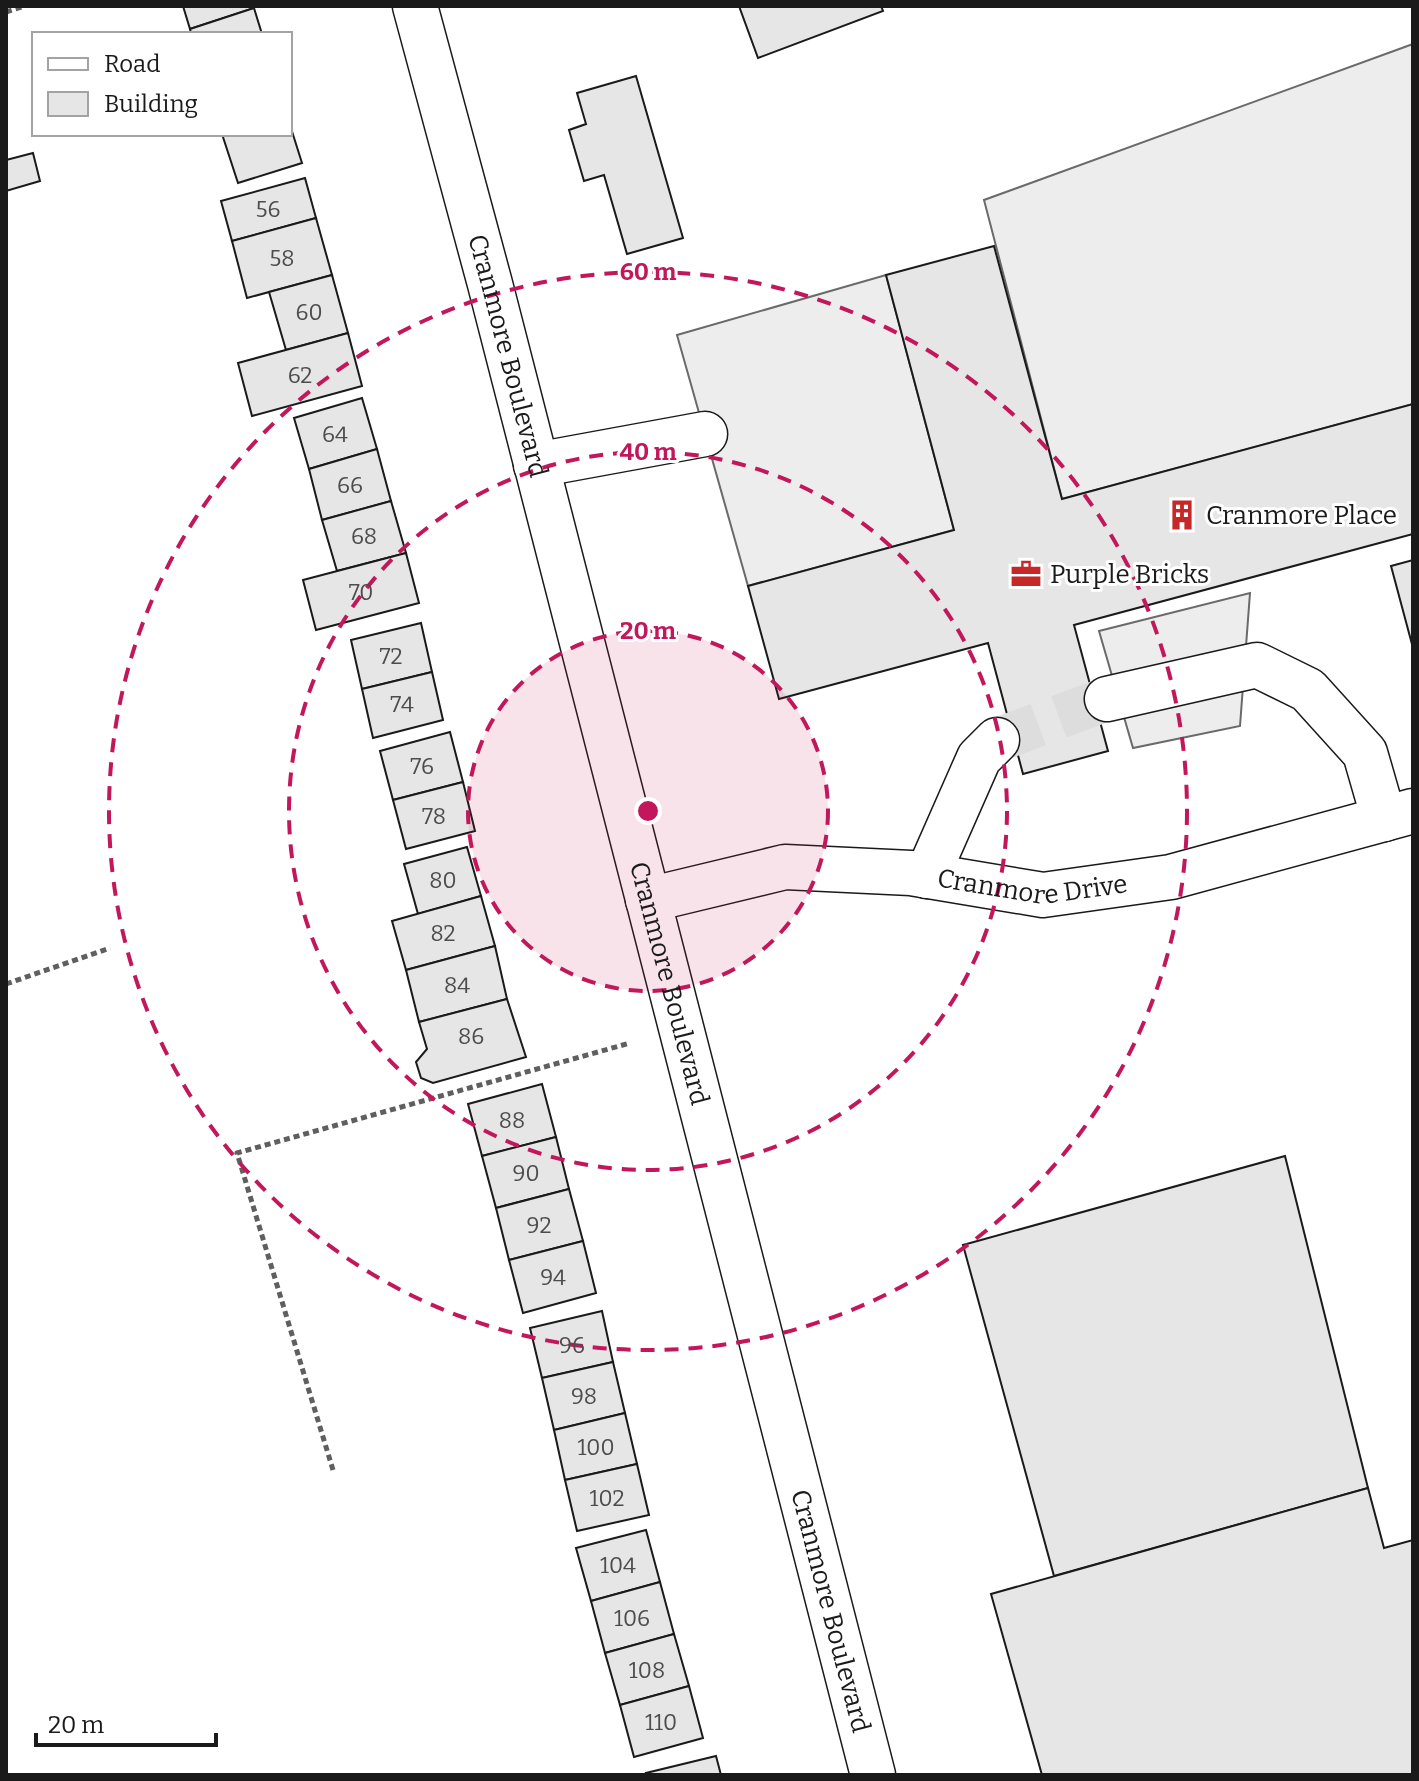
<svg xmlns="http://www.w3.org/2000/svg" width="1419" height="1781" font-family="Bitter,serif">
	<rect width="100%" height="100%" fill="#fff"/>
	<g fill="#ededed" stroke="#6a6a6a" stroke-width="2">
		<path d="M1413,44v360l-351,95 -78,-299z"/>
		<path d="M886,275l68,255 -206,56 -71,-251z"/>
		<path d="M1250,593l-10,133 -107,22 -34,-117z"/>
	</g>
	<g fill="#e6e6e6" stroke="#1a1a1a" stroke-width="2">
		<path d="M183,6h71v2l-64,21z"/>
		<path d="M739,6h142l2,5 -125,47z"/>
		<path d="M254,8l8,26h-71l-1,-5z"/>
		<path d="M636,76l47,162 -56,16 -23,-79 -20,6 -15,-51 17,-6 -9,-31z"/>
		<path d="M290,125l12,38 -64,20 -16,-49h68z"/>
		<path d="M33,153l7,28 -34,10v-31z"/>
		<path d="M305,178l11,40 -84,23 -11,-40z"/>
		<path d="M316,218l16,57 -85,23 -15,-57z"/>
		<path d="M994,246l68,253 351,-95v130l-339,91 34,126 -85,23 -35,-131 -209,56 -31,-113 206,-56 -68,-255z"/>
		<path d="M332,275l16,58 -62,17 -17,-58z"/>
		<path d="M348,333l14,53 -110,30 -14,-53z"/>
		<path d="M362,398l15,51 -68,20 -15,-51z"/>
		<path d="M377,449l14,52 -69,19 -13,-51z"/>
		<path d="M391,501l15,52 -69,18 -15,-51z"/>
		<path d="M406,553l13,50 -103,27 -13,-50z"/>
		<path d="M1413,560v88l-22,-82z"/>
		<path d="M421,623l11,49 -70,17 -11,-49z"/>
		<path d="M432,672l11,48 -70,18 -11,-49z"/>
		<path d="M450,732l13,50 -70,18 -13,-49z"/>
		<path d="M463,782l12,49 -69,18 -13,-49z"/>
		<path d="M467,847l14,49 -63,18 -14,-50z"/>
		<path d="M481,896l14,50 -89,24 -14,-49z"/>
		<path d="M495,946l12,53 -88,23 -13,-52z"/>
		<path d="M507,999l19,58 -93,26 -12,-5 -5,-16 11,-13 -8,-27z"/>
		<path d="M542,1084l14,53 -74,19 -14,-52z"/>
		<path d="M556,1137l13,52 -73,19 -14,-52z"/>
		<path d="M1285,1156l83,332 -314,88 -91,-331z"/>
		<path d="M569,1189l14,52 -74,19 -13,-52z"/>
		<path d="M583,1241l13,52 -73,20 -14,-53z"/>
		<path d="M602,1311l11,51 -71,16 -12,-50z"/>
		<path d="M613,1362l12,51 -71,17 -12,-52z"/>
		<path d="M625,1413l12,51 -72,16 -11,-50z"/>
		<path d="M637,1464l12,51 -72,16 -12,-51z"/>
		<path d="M1368,1488l16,60 29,-8v235h-371l-51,-181z"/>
		<path d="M646,1530l14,52 -69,19 -15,-53z"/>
		<path d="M660,1582l14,52 -69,19 -14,-52z"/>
		<path d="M674,1634l15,52 -69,19 -15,-52z"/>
		<path d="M689,1686l14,52 -69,19 -14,-52z"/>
		<path d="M716,1756l5,19h-74l-1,-2z"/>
	</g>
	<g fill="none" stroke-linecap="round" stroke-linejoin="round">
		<path stroke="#ddd" stroke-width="44" stroke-dasharray="44 22" stroke-linecap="butt" d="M997,740l110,-41"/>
		<g stroke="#1a1a1a" stroke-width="47">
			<g id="minor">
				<path id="s1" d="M415,6l75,278 383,1491"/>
				<path d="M536,465l169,-31"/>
				<path d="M1107,699l150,-34 51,25 57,63 19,66"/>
				<path d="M927,876l52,-118 18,-18"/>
				<path id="s2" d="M648,900l137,-33 126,6 132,22 128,-18 242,-66"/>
			</g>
		</g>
		<g stroke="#5f5f5f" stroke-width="5" stroke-dasharray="6 4" stroke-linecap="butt">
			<path d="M6,12l19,-6"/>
			<path d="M6,984l104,-36"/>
			<path d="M333,1470l-96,-317 393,-110"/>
		</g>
		<use href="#minor" stroke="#fff" stroke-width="44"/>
	</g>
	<circle cx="648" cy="811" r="180" fill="#c2185b" fill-opacity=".12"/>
	<g fill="none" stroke="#c2185b" stroke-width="4" stroke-dasharray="14 10">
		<circle cx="648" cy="811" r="180"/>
		<circle cx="648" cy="811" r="359"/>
		<circle cx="648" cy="811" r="539"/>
	</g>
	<defs>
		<g id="building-bare" transform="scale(2.4)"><path d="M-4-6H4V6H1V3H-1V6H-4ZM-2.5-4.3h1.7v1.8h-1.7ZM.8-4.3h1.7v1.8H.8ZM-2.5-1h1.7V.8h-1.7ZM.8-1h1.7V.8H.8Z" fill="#c62828" stroke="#fff" stroke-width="2.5" paint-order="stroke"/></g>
		<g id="office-bare" transform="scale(2.4)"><path d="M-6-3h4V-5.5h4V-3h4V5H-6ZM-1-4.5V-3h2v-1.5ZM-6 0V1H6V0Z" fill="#c62828" stroke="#fff" stroke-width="2.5" paint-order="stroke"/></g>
	</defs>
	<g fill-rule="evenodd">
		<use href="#building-bare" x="1182" y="515"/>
		<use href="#office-bare" x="1026" y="574"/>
	</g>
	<g text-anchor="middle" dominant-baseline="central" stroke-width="6" stroke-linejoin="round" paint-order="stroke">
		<g font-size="22" fill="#4d4d4d">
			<text x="268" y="209">56</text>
			<text x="282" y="258">58</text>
			<text x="309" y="312">60</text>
			<text x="300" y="375">62</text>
			<text x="335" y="434">64</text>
			<text x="350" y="485">66</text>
			<text x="364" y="536">68</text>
			<text x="361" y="592">70</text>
			<text x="391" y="656">72</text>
			<text x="402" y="704">74</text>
			<text x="422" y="766">76</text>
			<text x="434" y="816">78</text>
			<text x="443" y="880">80</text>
			<text x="443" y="933">82</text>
			<text x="457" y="985">84</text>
			<text x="471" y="1036">86</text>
			<text x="512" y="1120">88</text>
			<text x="526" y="1173">90</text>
			<text x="539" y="1225">92</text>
			<text x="553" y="1277">94</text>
			<text x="572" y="1345">96</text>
			<text x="584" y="1396">98</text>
			<text x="596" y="1447">100</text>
			<text x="607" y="1498">102</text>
			<text x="618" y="1565">104</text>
			<text x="632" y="1618">106</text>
			<text x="647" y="1670">108</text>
			<text x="661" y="1722">110</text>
		</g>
		<g font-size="26" fill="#1a1a1a" stroke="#fff">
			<text stroke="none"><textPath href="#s1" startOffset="362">Cranmore Boulevard</textPath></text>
			<text stroke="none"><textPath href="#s2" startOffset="390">Cranmore Drive</textPath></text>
			<text stroke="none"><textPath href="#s1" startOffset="1010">Cranmore Boulevard</textPath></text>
			<text stroke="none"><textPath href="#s1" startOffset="1658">Cranmore Boulevard</textPath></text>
		</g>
		<g font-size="26" fill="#1a1a1a" stroke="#fff" text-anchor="start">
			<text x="1206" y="515">Cranmore Place</text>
			<text x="1050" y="574">Purple Bricks</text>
		</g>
	</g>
	<circle cx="648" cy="811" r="12" fill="#c2185b" stroke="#fff" stroke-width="4"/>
	<g font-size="24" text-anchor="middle" font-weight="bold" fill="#c2185b" stroke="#fff" stroke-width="6" stroke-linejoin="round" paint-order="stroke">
		<text x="648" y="280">60 m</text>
		<text x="648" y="460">40 m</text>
		<text x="648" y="639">20 m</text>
	</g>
	<rect width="1419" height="1781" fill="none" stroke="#1a1a1a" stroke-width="16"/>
	<rect x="32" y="32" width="260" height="104" fill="#ffffff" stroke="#a3a3a3" stroke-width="2"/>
	<rect x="48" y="58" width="40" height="12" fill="#ffffff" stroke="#a3a3a3" stroke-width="2"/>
	<text x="104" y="72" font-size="24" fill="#1a1a1a">Road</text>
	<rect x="48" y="92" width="40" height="24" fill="#e6e6e6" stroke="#a3a3a3" stroke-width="2"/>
	<text x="104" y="112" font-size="24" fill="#1a1a1a">Building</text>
	<path d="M36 1733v12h180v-12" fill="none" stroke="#1a1a1a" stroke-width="4"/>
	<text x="48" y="1733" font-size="24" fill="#1a1a1a" stroke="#ffffff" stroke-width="6" paint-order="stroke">20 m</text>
</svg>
